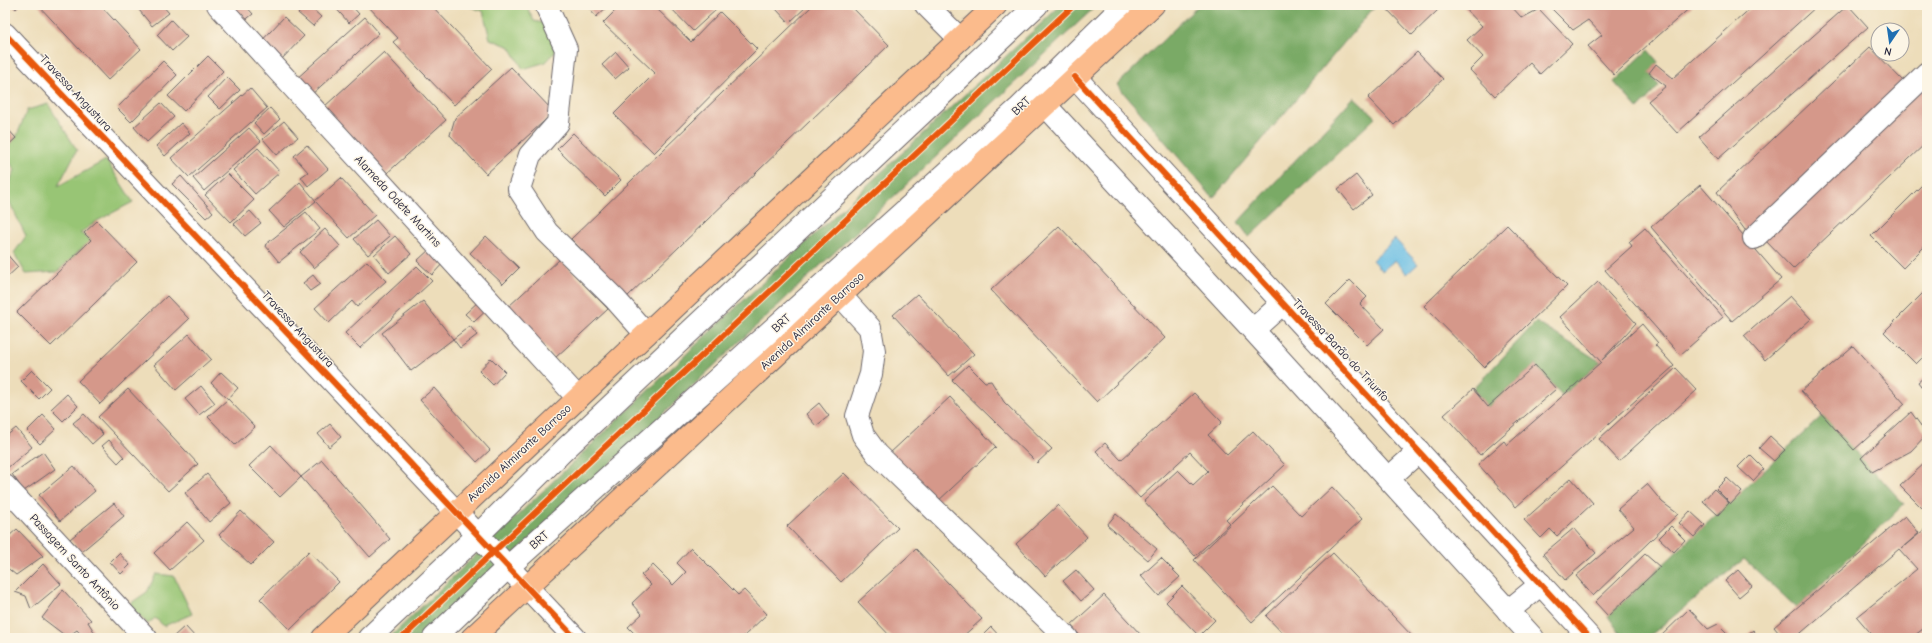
<svg xmlns="http://www.w3.org/2000/svg" width="1932" height="643" font-family="'Comic Neue',sans-serif">
	<rect width="100%" height="100%" fill="#fcf5e5"/>
	<filter id="ink" filterUnits="userSpaceOnUse"><feTurbulence type="fractalNoise" baseFrequency=".025" numOctaves="2"/><feDisplacementMap in="SourceGraphic" scale="8" xChannelSelector="R" yChannelSelector="G"/><feConvolveMatrix kernelMatrix="1 2 1 2 8 2 1 2 1" color-interpolation-filters="sRGB"/></filter>
	<filter id="wash" filterUnits="userSpaceOnUse"><feTurbulence type="fractalNoise" baseFrequency=".012" numOctaves="4" result="noise"/><feDisplacementMap in="SourceGraphic" scale="16" xChannelSelector="R" yChannelSelector="G"/><feGaussianBlur stdDeviation="0.9" result="paint"/><feColorMatrix in="noise" values="0 0 0 0 0 0 0 0 0 0 0 0 0 0 0 0 0 1.4 0 .05"/><feComposite in="paint" operator="in"/></filter>
	<g filter="url(#wash)">
		<rect width="100%" height="100%" fill="#edddba"/>
		<g fill="#98c574" stroke="#5d7458">
			<path d="M465,5h61l8,16 9,2 14,27 -11,12 -23,7 -13,-22 -20,-8 -7,-28z"/>
			<path d="M48,104l29,46 -19,36 48,-26 27,42 -36,19 -17,12 11,7 -34,32 -31,2 -12,-21 12,-17 -21,-43 10,-23 -10,-15v-7l11,-10 11,-28z"/>
			<path d="M156,574l18,2 18,38 -28,12 -9,-8 -7,6 -20,-19 19,-13z"/>
		</g>
		<g fill="#7aaa66" stroke="#4e6650">
			<path d="M1061,5h36l-672,633h-36l311,-297z"/>
			<path d="M1199,5h177l-163,193 -96,-113z"/>
			<path d="M1648,50l10,12 -8,11 9,13 -21,23 -24,-27z"/>
			<path d="M1354,97l22,20 -127,120 -11,-15z"/>
			<path d="M1536,322l65,40 -39,33 -27,-30 -47,42 -15,-18z"/>
			<path d="M1823,415l81,89 -107,104 -53,-49 -97,79h-24l-15,-22z"/>
		</g>
		<path fill="#68bee5" stroke="#457090" d="M1395,239l23,25 -11,10 -12,-14 -13,11 -10,-11z"/>
		<g id="blocks">
			<g fill="#d5988a">
				<path d="M12,5h8l-4,4z"/>
				<path d="M38,5h62l41,44 -33,31z"/>
				<path d="M135,5h27l7,8 -17,13z"/>
				<path d="M239,5h6l8,9 -14,11 -10,-12z"/>
				<path d="M305,5h3l13,12 -8,9 -15,-13z"/>
				<path d="M333,5h18l8,9 -10,9z"/>
				<path d="M367,5h64l61,64 -38,36 -61,-63 5,-4z"/>
				<path d="M586,5h23l-13,12z"/>
				<path d="M621,5h32l38,37 29,-30 37,37 -103,104 -40,-39 41,-41 -52,-50z"/>
				<path d="M668,5h45l4,4 -24,22z"/>
				<path d="M780,5h28l-19,18 -13,-14z"/>
				<path d="M813,5h37l39,40 -262,252 -56,-58z"/>
				<path d="M1383,5h52l4,4 -27,26z"/>
				<path d="M1462,5h48l12,13 17,-9 33,35 -32,30 -10,-11 -35,33 -25,-26 13,-13 -16,-17 15,-14z"/>
				<path d="M1548,5h145l-79,70 -26,-29 14,-11 -14,-15 -15,10z"/>
				<path d="M1754,5h64l-141,128 -29,-32 18,-15 -17,-13 7,-9 17,14z"/>
				<path d="M1848,5l20,22 -150,132 -19,-22z"/>
				<path d="M284,17l20,19 -28,29 -19,-19z"/>
				<path d="M365,17l14,16 -69,63 -15,-16z"/>
				<path d="M171,20l16,17 -15,14 -15,-16z"/>
				<path d="M1870,47l34,35 -156,152 -31,-42z"/>
				<path d="M384,52l62,68 -60,54 -62,-67z"/>
				<path d="M616,52l13,15 -14,12 -13,-14z"/>
				<path d="M1417,52l26,27 -49,46 -26,-27z"/>
				<path d="M208,56l15,15 -39,40 -16,-15z"/>
				<path d="M163,61l14,14 -46,47 -14,-14z"/>
				<path d="M511,67l43,45 -68,62 -36,-39 5,-17z"/>
				<path d="M227,77l13,13 -20,19 -12,-12z"/>
				<path d="M1927,84v58l-134,127 -30,-31z"/>
				<path d="M250,88l17,20 -78,69 -18,-19z"/>
				<path d="M161,103l13,14 -27,25 -13,-15z"/>
				<path d="M270,108l10,11 -16,15 -10,-11z"/>
				<path d="M284,121l14,16 -21,18 -14,-16z"/>
				<path d="M181,123l9,10 -25,23 -9,-10z"/>
				<path d="M5,126l11,12 -11,10z"/>
				<path d="M249,128l12,13 -57,50 -11,-13z"/>
				<path d="M573,133l48,47 -16,16 -48,-47z"/>
				<path d="M307,145l21,24 -20,17 -7,-9 7,-5 -14,-16z"/>
				<path d="M258,148l22,24 -25,22 -22,-24z"/>
				<path d="M228,174l26,26 -23,22 -26,-27z"/>
				<path d="M1356,175l16,20 -18,14 -16,-20z"/>
				<path d="M181,176l32,36 -7,6 -34,-34z"/>
				<path d="M341,178l34,37 -26,23 -34,-37z"/>
				<path d="M1927,180v64l-24,24 -32,-32z"/>
				<path d="M300,182l16,19 -32,26 -15,-16z"/>
				<path d="M1700,185l81,94 -49,42 -81,-94z"/>
				<path d="M250,211l11,12 -16,13 -11,-12z"/>
				<path d="M306,212l14,17 -41,33 -14,-17z"/>
				<path d="M376,220l14,16 -22,19 -14,-16z"/>
				<path d="M97,221l40,41 -86,84 -34,-34 74,-72 -7,-7z"/>
				<path d="M1507,225l60,61 -83,81 -60,-61z"/>
				<path d="M1059,226l106,112 -68,64 -106,-112z"/>
				<path d="M1645,228l78,89 -43,38 -75,-85 27,-24 -3,-4z"/>
				<path d="M325,229l15,17 -26,22 -14,-16z"/>
				<path d="M395,236l16,18 -22,19 -15,-18z"/>
				<path d="M486,236l33,32 -16,16 -33,-31z"/>
				<path d="M431,248l14,13 -13,14 -15,-14z"/>
				<path d="M5,252l13,15 -13,12z"/>
				<path d="M560,259l48,50 -53,49 -47,-51z"/>
				<path d="M367,261l19,20 -29,26 -5,-6 -23,22 -14,-15z"/>
				<path d="M417,266l15,15 -72,67 -15,-15z"/>
				<path d="M313,275l7,9 -10,7 -7,-8z"/>
				<path d="M1350,280l17,17 -7,7 24,25 -17,16 -41,-41z"/>
				<path d="M1598,282l38,41 -34,37 40,-36 16,19 -3,2 19,21 -158,141 -38,-43 26,-23 3,4 94,-83 -41,-45z"/>
				<path d="M1927,289v64l-11,11 -32,-32z"/>
				<path d="M917,294l57,60 -25,22 -56,-61z"/>
				<path d="M167,296l22,23 -89,85 -22,-23z"/>
				<path d="M1790,296l21,23 -46,41 -21,-24z"/>
				<path d="M482,298l8,9 -16,15 -9,-8z"/>
				<path d="M423,301l30,38 17,-13 7,9 -17,13 -7,-9 -42,32 -29,-38z"/>
				<path d="M189,334l22,25 -35,31 -22,-25z"/>
				<path d="M1853,346l52,58 -51,46 -53,-59z"/>
				<path d="M491,358l14,14 -12,13 -14,-14z"/>
				<path d="M968,365l17,17 6,-1 13,21 48,47 -15,14 -85,-83z"/>
				<path d="M1535,365l21,24 -76,66 -36,-40 29,-26 15,18z"/>
				<path d="M1676,368l21,22 -78,71 -20,-22z"/>
				<path d="M32,370l18,18 -11,11 -18,-18z"/>
				<path d="M221,372l17,16 -10,11 -17,-16z"/>
				<path d="M1927,375v19l-9,-12z"/>
				<path d="M201,386l14,17 -16,12 -14,-16z"/>
				<path d="M434,388l56,62 -13,12 -57,-62z"/>
				<path d="M128,389l70,75 -30,27 -70,-74z"/>
				<path d="M1194,393l28,29 -14,13 19,20 26,-24 32,34 -59,55 4,4 -35,32 -51,-55 34,-31 15,15 15,-14 -18,-19 -50,46 -44,-47 9,-8 16,17z"/>
				<path d="M67,394l11,12 -15,15 -12,-12z"/>
				<path d="M950,397l46,50 -60,56 -47,-49z"/>
				<path d="M228,399l27,28 -20,18 -27,-28z"/>
				<path d="M819,403l10,13 -13,10 -10,-12z"/>
				<path d="M1911,412l16,22 -16,17 -39,21 -11,-14z"/>
				<path d="M84,414l19,20 -11,10 -19,-21z"/>
				<path d="M43,415l13,14 -16,15 -13,-13z"/>
				<path d="M330,424l11,13 -12,10 -11,-13z"/>
				<path d="M16,428l16,19 -27,23v-33z"/>
				<path d="M1770,436l15,14 -11,11 -15,-13z"/>
				<path d="M109,440l15,17 -6,6 -16,-17z"/>
				<path d="M271,445l30,32 -21,20 -31,-31z"/>
				<path d="M43,452l12,17 -31,22 -12,-17z"/>
				<path d="M1750,455l14,14 -11,12 -15,-14z"/>
				<path d="M322,460l68,79 -20,18 -69,-80z"/>
				<path d="M1927,461v52l-27,-27z"/>
				<path d="M74,466l21,25 -35,30 -21,-26z"/>
				<path d="M844,473l54,55 -57,54 -54,-56z"/>
				<path d="M207,474l24,29 -22,19 -24,-29z"/>
				<path d="M1571,478l22,25 -36,33 -7,-7 -9,9 -17,-18z"/>
				<path d="M1727,478l15,14 -11,12 -15,-15z"/>
				<path d="M1647,484l15,18 16,12 -85,82 -17,-20 58,-49 -16,-18z"/>
				<path d="M1272,486l29,30 31,-29 30,32 -110,103 -58,-62z"/>
				<path d="M1714,489l15,14 -11,12 -15,-14z"/>
				<path d="M114,503l10,13 -43,36 -11,-13z"/>
				<path d="M1058,505l29,32 -42,39 -29,-32z"/>
				<path d="M241,511l33,31 -23,23 -32,-30z"/>
				<path d="M1690,511l15,14 -11,12 -15,-14z"/>
				<path d="M1116,514l41,35 -9,11 -41,-35z"/>
				<path d="M1905,516l14,17 -17,15 23,-19 2,3v94l-16,12h-36l-18,-21 60,-48 -18,-20 -104,89h-12l-9,-11z"/>
				<path d="M187,522l17,18 -34,30 -16,-17z"/>
				<path d="M1671,526l14,14 -11,12 -15,-14z"/>
				<path d="M1574,528l22,25 -31,27 -22,-26z"/>
				<path d="M17,529l26,27 -27,19 -11,-9v-35l4,5z"/>
				<path d="M691,548l47,47 6,-5 23,24 -25,24h-103l-11,-11 14,-13 -10,-11 19,-18 -10,-10 12,-10 20,20 13,-13 -9,-9z"/>
				<path d="M916,549l66,70 -21,19h-69l-34,-36z"/>
				<path d="M309,551l30,31 -49,48 -30,-31z"/>
				<path d="M119,553l11,12 -9,9 -11,-12z"/>
				<path d="M1333,553l81,85h-127l-21,-22z"/>
				<path d="M1645,554l15,13 -52,49 -13,-14z"/>
				<path d="M1161,558l19,19 -21,19 -18,-20z"/>
				<path d="M43,564l18,20 -30,25 -5,-13 -11,-4z"/>
				<path d="M1076,570l18,20 -13,11 -18,-20z"/>
				<path d="M1738,570l14,16 -13,11 -14,-16z"/>
				<path d="M1182,586l33,34 -16,16 -33,-34z"/>
				<path d="M63,590l28,30 -3,2 8,13 -12,3 -7,-8 -10,7 -25,-19z"/>
				<path d="M1104,595l37,40 -4,3h-55l-11,-13z"/>
				<path d="M1689,609l19,20 10,-5 12,12 -2,2h-69z"/>
				<path d="M185,626l11,12h-24z"/>
				<path d="M991,627l10,11h-21z"/>
				<path d="M1753,630l7,8h-17z"/>
			</g>
		</g>
	</g>
	<g filter="url(#ink)">
		<use href="#blocks" fill-opacity="0" stroke="#696367" stroke-width="1"/>
		<g fill="none" stroke-linecap="round" stroke-linejoin="round">
			<g stroke="#696367" stroke-width="24">
				<g id="minor">
					<path d="M218,5l360,393"/>
					<path d="M546,5l20,44 -8,74 -28,32 -11,34 28,43 68,67 31,35"/>
					<path d="M926,5l34,34"/>
					<path d="M5,34l570,604"/>
					<path d="M1075,77l515,561"/>
					<path d="M1045,105l208,225 280,308"/>
					<path d="M1754,238l173,-165"/>
					<path d="M841,296l29,32 4,23 -3,23 -14,42 6,19 14,19 190,184"/>
					<path d="M1253,330l30,-27"/>
					<path d="M1389,478l30,-27"/>
					<path d="M5,486l141,152"/>
					<path d="M1508,611l33,-27"/>
					<path d="M369,638l108,-102 88,-87 472,-444"/>
					<path d="M434,638l74,-71 510,-458 106,-104"/>
				</g>
			</g>
			<g stroke="#696367" stroke-width="24">
				<g id="highway">
					<path d="M323,638l673,-633"/>
					<path d="M472,638l681,-633"/>
				</g>
			</g>
			<use href="#minor" stroke="#fff" stroke-width="22"/>
			<use href="#highway" stroke="#fbbb8c" stroke-width="22"/>
			<g stroke="#fcf5e5" stroke-width="8">
				<g id="cycleway">
					<path d="M5,34l570,604"/>
					<path d="M1075,77l515,561"/>
					<path d="M402,638l672,-633"/>
				</g>
			</g>
			<use href="#cycleway" stroke="#e8590c" stroke-width="6"/>
		</g>
	</g>
	<g text-anchor="middle" dominant-baseline="central" stroke-width="3" stroke-linejoin="round" paint-order="stroke">
		<g font-size="12" fill="#22223b" stroke="#fcf5e5">
			<text transform="translate(76 93) rotate(47)">Travessa Angustura</text>
			<text transform="translate(1021 106) rotate(-44)">BRT</text>
			<text transform="translate(398 201) rotate(47)">Alameda Odete Martins</text>
			<text transform="translate(812 321) rotate(-43)">Avenida Almirante Barroso</text>
			<text transform="translate(781 323) rotate(-42)">BRT</text>
			<text transform="translate(298 329) rotate(47)">Travessa Angustura</text>
			<text transform="translate(1341 350) rotate(47)">Travessa Barão do Triunfo</text>
			<text transform="translate(519 453) rotate(-43)">Avenida Almirante Barroso</text>
			<text transform="translate(539 540) rotate(-41)">BRT</text>
			<text transform="translate(75 562) rotate(47)">Passagem Santo Antônio</text>
		</g>
	</g>
	<rect width="1932" height="643" fill="none" stroke="#fcf5e5" stroke-width="20"/>
	<g transform="translate(1890 42) rotate(193)"><circle r="19" fill="#fcf5e5" stroke="#a5a1a1"/>
	<path d="M0-3L7 15L0 10L-7 15Z" fill="#1f6fb2"/>
	<text y="-6" font-size="11" font-weight="bold" text-anchor="middle" fill="#22223b">N</text>
	</g>
</svg>
